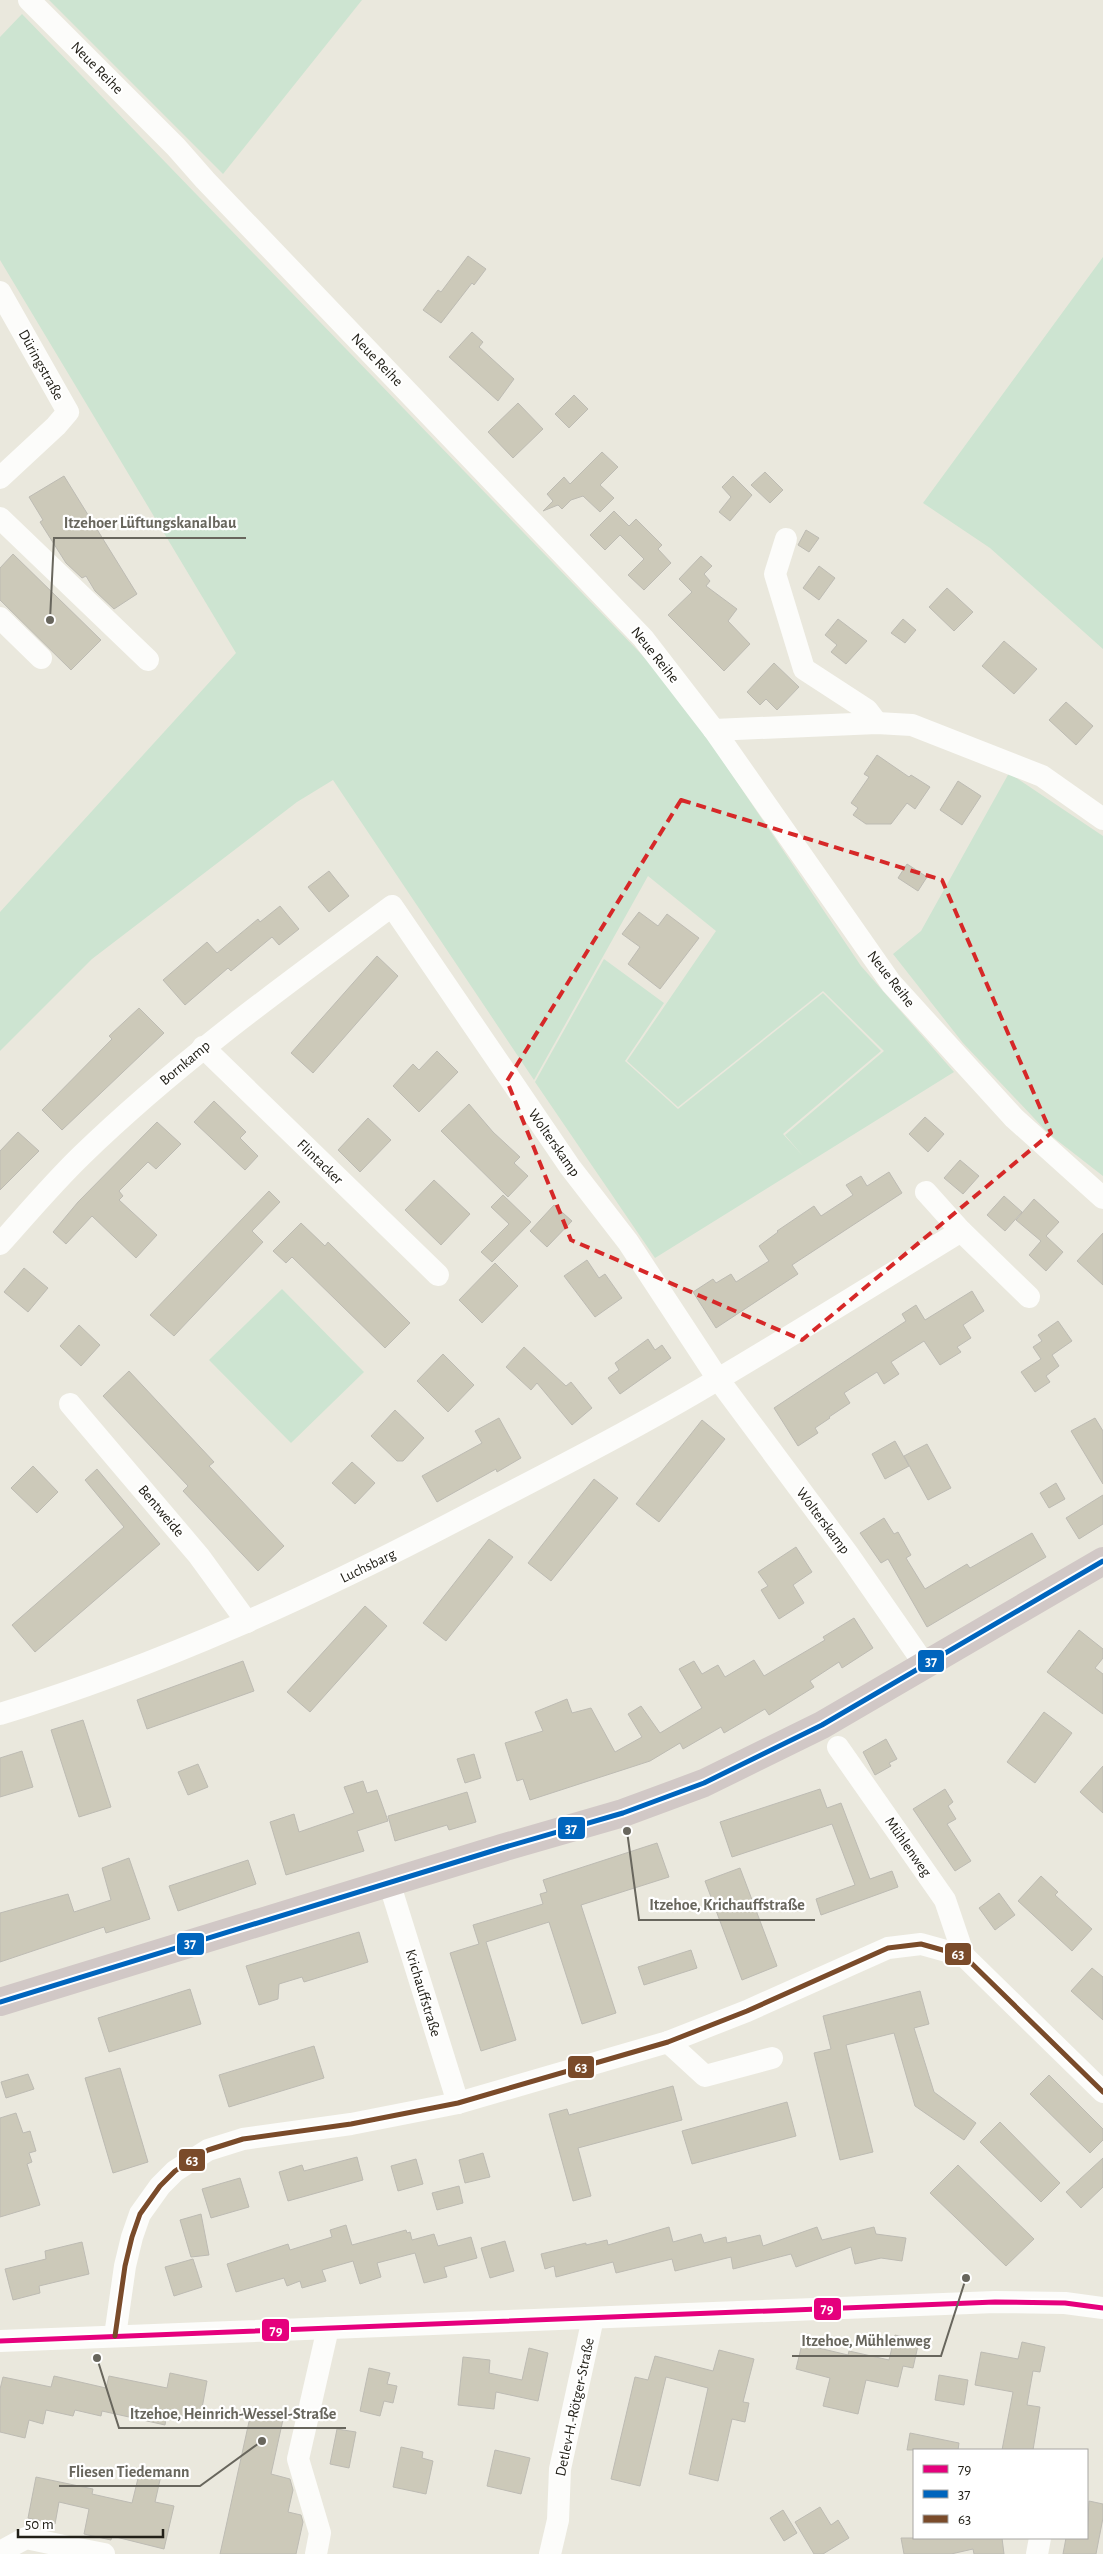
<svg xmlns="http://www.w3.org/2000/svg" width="1103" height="2554" font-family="'Alegreya Sans',sans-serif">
	<rect width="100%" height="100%" fill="#eae8dd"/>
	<g fill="#cde4d1">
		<path d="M49,0h313l-139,174z"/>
		<path d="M22,14l651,673 188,279 93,106 -299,186 -120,-176 69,-123 60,44 -39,58 53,48 145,-116 58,58 -98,83 20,22 -18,-21 99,-84 -61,-60 -145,116 -51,-46 89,-130 -68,-55 -114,204 -201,-300 -36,22 -205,157 -92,92v-139l236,-259 -236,-393v-223z"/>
		<path d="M1103,257v392l-113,-101 -67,-45z"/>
		<path d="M1009,773l94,63v340l-54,-42 -86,-91 -70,-89 28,-23z"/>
		<path d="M282,1289l82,83 -73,71 -82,-83z"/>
	</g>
	<g fill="#ccc9b9" stroke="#bdbbb3">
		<path d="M468,256l18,13 -12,16 -2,-2 -31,40 -18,-13 15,-20 3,2z"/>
		<path d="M472,332l11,10 -4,5 35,32 -16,22 -49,-44z"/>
		<path d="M574,395l14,14 -19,19 -14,-14z"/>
		<path d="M518,403l25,26 -30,29 -25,-26z"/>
		<path d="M602,452l16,15 -18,18 14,13 -14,14 -17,-16 -12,4 -9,9 -4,-4 -15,6 10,-10 -6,-7 17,-17 6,7z"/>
		<path d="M765,472l18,18 -13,13 -19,-18z"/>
		<path d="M64,476l73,118 -23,15 -19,-18 -9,-15 -4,2 -16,-15 -26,-41 3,-2 -14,-23z"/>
		<path d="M733,476l19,19 -22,26 -11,-9 12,-15 -9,-10z"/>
		<path d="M614,511l15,15 7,-7 26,26 -4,4 13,14 -27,27 -16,-15 16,-16 -24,-24 -15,15 -15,-15z"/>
		<path d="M806,530l13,8 -10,14 -11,-7z"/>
		<path d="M13,554l88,86 -30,30 -71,-70v-32z"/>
		<path d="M701,556l11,10 -8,8 6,7 -4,5 31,23 -9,12 22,23 -26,27 -56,-56 24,-23 -13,-13z"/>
		<path d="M819,566l16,12 -16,22 -16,-12z"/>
		<path d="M947,588l26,24 -19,19 -25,-24z"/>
		<path d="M838,619l29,22 -21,23 -15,-12 6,-7 -12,-10z"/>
		<path d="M903,619l13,11 -11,13 -14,-10z"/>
		<path d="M1004,641l33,28 -23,25 -32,-28z"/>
		<path d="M774,663l25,24 -22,23 -11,-11 -6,6 -13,-13z"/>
		<path d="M1066,702l27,24 -17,19 -27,-25z"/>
		<path d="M877,755l32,22 2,-2 19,12 -15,22 -8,-6 -16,21h-25l-13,-9 5,-7 -7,-5 18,-26 -5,-3z"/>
		<path d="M958,781l23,15 -19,29 -22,-15z"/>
		<path d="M907,864l20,13 -9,14 -20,-13z"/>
		<path d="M329,871l20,25 -20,16 -21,-25z"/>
		<path d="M280,906l19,23 -20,16 -7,-8 -41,34 -3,-3 -43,37 -22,-25 44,-38 10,11 41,-34 2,3z"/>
		<path d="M639,912l19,14 9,-12 32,24 -39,51 -32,-25 12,-17 -18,-13z"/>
		<path d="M377,956l21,20 -85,97 -22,-20z"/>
		<path d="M139,1008l25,25 -102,97 -20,-20 70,-71 -3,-3z"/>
		<path d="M437,1051l21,21 -39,40 -26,-26 20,-22 6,6z"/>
		<path d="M214,1101l32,31 -6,6 18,18 -13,14 -51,-48z"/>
		<path d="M469,1104l24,28 27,25 -6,6 14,13 -20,21 -67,-66z"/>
		<path d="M925,1117l19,17 -16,18 -19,-18z"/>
		<path d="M368,1118l23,22 -31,32 -22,-22z"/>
		<path d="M157,1122l24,22 -25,25 -8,-7 -29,29 4,5 -4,4 38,35 -21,23 -44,-42 -26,28 -13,-12 25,-30z"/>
		<path d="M18,1132l21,19 -39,39v-39z"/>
		<path d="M960,1160l19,16 -16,18 -19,-16z"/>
		<path d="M889,1172l13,21 -110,72 6,9 -82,54 -23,-36 20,-13 3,4 15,-9 5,8 33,-21 -10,-15 19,-14 -1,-1 37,-25 7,10 32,-21 -7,-10 15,-9 6,10z"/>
		<path d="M434,1180l36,34 -29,31 -36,-35z"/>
		<path d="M269,1191l11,11 -28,29 11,11 -89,94 -24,-21z"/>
		<path d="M503,1195l28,27 -39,40 -11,-10 28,-28 -18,-17z"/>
		<path d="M1004,1196l18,16 -17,19 -18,-16z"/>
		<path d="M1034,1199l25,23 -13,14 17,16 -17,19 -17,-16 12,-14 -25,-21z"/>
		<path d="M554,1205l18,16 -25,26 -17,-16z"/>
		<path d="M301,1223l24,23 3,-4 82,81 -25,25 -93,-91 -6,6 -13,-12z"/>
		<path d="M1103,1233v52l-26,-24z"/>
		<path d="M587,1260l12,18 6,-4 17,24 -27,19 -31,-41z"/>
		<path d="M495,1263l23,23 -36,37 -23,-23z"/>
		<path d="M24,1268l24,20 -20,24 -24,-20z"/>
		<path d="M972,1291l12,20 -21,14 8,13 -14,9 4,5 -21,13 -16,-24 -33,21 8,12 -15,10 -7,-12 -33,21 6,10 -21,14 1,1 -15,10 3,5 -20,13 -24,-38 132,-87 -4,-7 14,-9 9,15z"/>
		<path d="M1058,1321l14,20 -20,14 7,11 -13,10 4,6 -15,10 -14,-20 20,-13 -8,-12 9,-6 -4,-6z"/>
		<path d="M79,1325l21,20 -19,21 -21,-20z"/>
		<path d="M648,1339l7,11 7,-5 9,13 -51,36 -12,-16 11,-8 -4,-7z"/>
		<path d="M524,1347l42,39 5,-4 21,26 -20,17 -35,-42 -6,7 -25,-23z"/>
		<path d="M443,1354l31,31 -26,27 -31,-31z"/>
		<path d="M129,1371l85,91 -5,4 75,80 -26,25 -75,-80 5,-5 -85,-90z"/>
		<path d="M395,1410l29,28 -21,23h-6l-26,-25z"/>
		<path d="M499,1418l22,40 -24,14 -1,-3 -59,33 -15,-26 60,-33 -7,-12z"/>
		<path d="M1095,1418l8,13v53l-32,-53z"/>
		<path d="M702,1420l23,19 -66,83 -23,-18z"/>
		<path d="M895,1441l14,25 -24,13 -13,-25z"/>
		<path d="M927,1444l24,44 -23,12 -24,-44z"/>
		<path d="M352,1462l23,21 -20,21 -23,-21z"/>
		<path d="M33,1466l25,26 -21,21 -26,-25z"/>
		<path d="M97,1469l63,75 -125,108 -23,-27 112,-98 -39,-47z"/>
		<path d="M594,1479l24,19 -67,83 -23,-18z"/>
		<path d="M1056,1483l9,16 -16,9 -9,-15z"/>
		<path d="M1103,1495v29l-24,15 -13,-21z"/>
		<path d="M884,1518l10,16 4,-2 13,23 -5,3 19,31 42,-25 3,4 62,-35 14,24 -119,70 -39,-68 -7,4 -21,-30z"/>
		<path d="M489,1539l24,18 -67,84 -23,-18z"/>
		<path d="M796,1547l16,25 -19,13 11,18 -25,16 -18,-29 7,-4 -10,-14z"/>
		<path d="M365,1606l22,20 -77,86 -23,-20z"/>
		<path d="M854,1618l19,30 -31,20 -3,-6 -29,19 4,6 -45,28 -4,-6 -41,24 -3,-6 -38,22 -3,-6 -30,18 -120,39 -7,-21 -6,2 -12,-38 38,-12 -8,-19 32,-13 5,14 19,-5 24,44 27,-15 -14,-23 13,-8 19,27 42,-25 -23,-39 15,-8 8,13 16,-9 7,12 29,-17 10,16 61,-36 -2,-3z"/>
		<path d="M1079,1630l24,19v9l-8,10 8,6v40l-56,-42z"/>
		<path d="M243,1661l11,30 -107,38 -10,-29z"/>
		<path d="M1044,1712l28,21 -37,50 -28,-21z"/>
		<path d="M83,1720l28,87 -32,10 -28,-87z"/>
		<path d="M886,1739l11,20 -8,4 2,3 -16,9 -12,-23z"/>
		<path d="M22,1751l11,36 -33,10v-39z"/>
		<path d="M474,1754l7,24 -16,5 -8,-24z"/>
		<path d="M198,1764l10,23 -20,8 -10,-23z"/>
		<path d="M1103,1766v47l-23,-21z"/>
		<path d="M363,1781l4,12 10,-3 11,31 -31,10 7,20 -78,24 -16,-53 24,-8 5,18 55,-19 -10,-26z"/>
		<path d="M820,1789l7,19 14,-5 29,76 22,-8 6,16 -77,28 -5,-16 39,-14 -23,-61 -100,33 -12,-35z"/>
		<path d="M945,1789l8,13 -5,4 8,13 -9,5 24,37 -16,10 -42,-62z"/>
		<path d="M467,1792l9,30 -27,8 -2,-5 -52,16 -7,-25z"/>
		<path d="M657,1843l12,34 -88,28 35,108 -34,11 -33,-102 -63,20 30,98 -35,11 -31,-98 29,-9 -6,-19 70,-21 -3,-10 7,-2 -4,-12z"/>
		<path d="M129,1858l21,61 -44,14 -2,-6 -104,35v-49l68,-19 6,18 37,-12 -9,-32z"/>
		<path d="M248,1860l8,24 -78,27 -9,-25z"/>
		<path d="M740,1868l37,98 -35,14 -37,-99z"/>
		<path d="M1041,1876l17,16 -3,3 37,34 -20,22 -54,-50z"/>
		<path d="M999,1893l16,22 -20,15 -16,-22z"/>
		<path d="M359,1932l9,30 -64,20 -2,-5 -23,7 -1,15 -19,6 -13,-39z"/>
		<path d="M691,1950l6,18 -53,17 -6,-18z"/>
		<path d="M1092,1968l11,9v43l-32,-29z"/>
		<path d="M190,1989l11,35 -92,28 -11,-34z"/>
		<path d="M920,1991l9,33 -15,4 20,64 42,31 -12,17 -49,-34 -21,-73 -48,12 27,107 -33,8 -26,-107 17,-4 -8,-33z"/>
		<path d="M314,2046l10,32 -95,29 -10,-32z"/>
		<path d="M120,2068l28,94 -35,11 -28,-95z"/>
		<path d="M28,2074l6,15 -28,9 -5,-16z"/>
		<path d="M1049,2075l54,54v11l-13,13 -60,-59z"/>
		<path d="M673,2086l9,34 -104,28 13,48 -18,5 -24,-87 18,-5 2,6z"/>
		<path d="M787,2102l9,34 -104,28 -10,-33z"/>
		<path d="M16,2113l7,20 7,-2 6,20 -7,2 3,9 -5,2 13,41 -40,12v-99z"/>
		<path d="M1000,2122l60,61 -19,19 -61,-60z"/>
		<path d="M483,2153l7,24 -25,6 -6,-23z"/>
		<path d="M357,2157l6,23 -75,21 -9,-29 23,-7 2,6z"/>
		<path d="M1103,2158v29l-22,21 -15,-16z"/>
		<path d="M416,2159l7,25 -25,7 -7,-25z"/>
		<path d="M958,2165l76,74 -28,27 -76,-73z"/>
		<path d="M240,2178l9,29 -38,11 -9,-29z"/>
		<path d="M459,2186l4,17 -26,7 -5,-17z"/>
		<path d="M201,2214l8,41 -18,2 -11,-37z"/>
		<path d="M346,2225l6,20 54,-15 1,3 3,-1 2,8 22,-6 4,12 33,-9 6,21 -33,9 3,10 -23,6 -9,-30 -38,10 4,14 -21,7 -7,-23 -31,9 4,11 -24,7 -2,-7 -13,5 -3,-8 -48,14 -9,-28 61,-20 2,6 42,-13 -2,-7z"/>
		<path d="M669,2227l4,15 28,-8 3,9 22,-6 1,6 33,-8 3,11 54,-19 5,13 52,-13 2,7 30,4 -4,23 -21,-3 -26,6 -4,-17 -55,20 -5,-13 -58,15 -2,-12 -56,14 -3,-12 -56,14 -3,-11 -57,15 -2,-11 -9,3 -4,-15 45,-11v2l21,-5 1,5z"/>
		<path d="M505,2241l9,30 -24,7 -9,-30z"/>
		<path d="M82,2242l7,32 -50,12 1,7 -27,7 -8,-31 41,-10 -1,-8z"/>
		<path d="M193,2259l9,28 -28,9 -9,-29z"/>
		<path d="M895,2335l24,6 -6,27 -10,-2 -5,21 -32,-7 -8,34 -35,-8 7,-28 -34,-9 6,-25 46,11 1,-4 40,9z"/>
		<path d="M1022,2342l23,5 -5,25 -7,-1 -6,34 13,2 -7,43h-31l11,-58 -38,-7 6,-33 37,7z"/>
		<path d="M529,2348l19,5 -10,48 -42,-9 -2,17 -36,-4 5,-48 27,3 -1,13 33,7z"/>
		<path d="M719,2350l35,9 -11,43 6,1 -4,19 -13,-3 -14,62 -29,-7 19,-86 -42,-11 -26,109 -29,-7 24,-102 13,3 7,-24 58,15z"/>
		<path d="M369,2368l21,5 -3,11 10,2 -4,17 -9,-2 -4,15 -20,-5z"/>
		<path d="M170,2373l37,8 -7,38 -33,-6 -2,12 -63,-14 -1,5 -26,-6 -2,6 -27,-6 -3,14 -14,-4 -4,18 -25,-6v-43l3,-12 48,10 3,-11 52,12 3,-12 58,12z"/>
		<path d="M939,2375l29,5 -4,25 -29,-5z"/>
		<path d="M252,2408l32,7 -13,59 19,5 3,11 -5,22 13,3 2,7 -7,32h-76z"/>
		<path d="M337,2429l19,3 -7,36 -19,-4z"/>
		<path d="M910,2433l49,10 -1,7h-51z"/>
		<path d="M401,2447l22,5 -1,6 11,3 -7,33 -33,-7z"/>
		<path d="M495,2450l35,8 -9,36 -34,-8z"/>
		<path d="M141,2466l21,5 -7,31 19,4 -10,43 -52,-13 -1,4 -27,-6 5,-25 -30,-7 -4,22 -27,-6 8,-41 57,12 -1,5 40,9z"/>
		<path d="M1089,2501l14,3v14l-7,36h-33l3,-16h21z"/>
		<path d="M820,2507l11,18 7,-5 11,18 -26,16h-9l-19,-32z"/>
		<path d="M783,2510l14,23 -13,8 -14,-23z"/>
		<path d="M901,2538h101l2,16h-30l-1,-5 -22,5h-47z"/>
	</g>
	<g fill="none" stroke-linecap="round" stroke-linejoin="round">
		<g stroke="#fcfcfa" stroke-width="22">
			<path d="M29,0l147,147 29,33 438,458 71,92 177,253 123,135 89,80"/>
			<path d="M0,292l68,120 -12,14 -56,52"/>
			<path d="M0,518l148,142"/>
			<path d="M786,539l-11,35 29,95 63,41 10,13"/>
			<path d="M0,618l41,40"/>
			<path d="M714,730l163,-7 35,2 130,51 61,43"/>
			<path d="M203,1047l235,228"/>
			<path d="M926,1192l35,39"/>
			<path d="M0,1244c27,-30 53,-61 82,-89 96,-93 203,-170 310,-249l178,261 58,75 90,137 130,175 77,111"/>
			<path d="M70,1404l129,152 48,66"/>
			<path d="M0,1714c161,-49 314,-119 463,-197 87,-45 174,-89 257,-139 81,-48 161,-98 241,-147l68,66"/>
			<path d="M838,1747l107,153 19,56"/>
			<path d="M389,1882l69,221"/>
			<path d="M668,2042l37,34 67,-18"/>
			<path d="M115,2336l10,-70 7,-29 8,-23 20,-28 15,-15 33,-21 35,-11 108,-15 107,-21 210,-61 79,-31 141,-63 33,-4 43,12 139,136"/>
			<path d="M0,2341l995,-39 70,1 38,5"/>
			<path d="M0,2552l26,-14 47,10"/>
			<path d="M72,2554l1,-6 31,6"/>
			<path d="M316,2554l4,-21 -22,-74 30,-131"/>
			<path d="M550,2554l8,-34 2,-51 33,-151"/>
			<path d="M1037,2554l3,-16"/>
		</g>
		<path stroke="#d1c8c6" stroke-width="28" d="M0,2002l502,-154 121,-35 81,-30 118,-58 281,-164"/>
		<g stroke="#fff" stroke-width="9">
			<path id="bus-1" d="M0,2341l995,-39 70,1 38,5"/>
		</g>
		<g stroke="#fff" stroke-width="9">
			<path id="bus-2" d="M0,2002l502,-154 121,-35 81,-30 118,-58 281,-164"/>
		</g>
		<g stroke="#fff" stroke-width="9">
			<path id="bus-3" d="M115,2336l10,-70 7,-29 8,-23 20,-28 15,-15 33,-21 35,-11 108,-15 107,-21 210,-61 79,-31 141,-63 33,-4 43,12 139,136"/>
		</g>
		<use href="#bus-1" stroke="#e5007d" stroke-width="5"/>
		<use href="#bus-2" stroke="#0065bd" stroke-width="5"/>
		<use href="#bus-3" stroke="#7a4b2a" stroke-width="5"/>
	</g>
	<path fill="none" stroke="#d62828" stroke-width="4" stroke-dasharray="10 6" stroke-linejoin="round" d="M681,800l261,80 109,253 -249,207 -231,-100 -64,-159z"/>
	<g text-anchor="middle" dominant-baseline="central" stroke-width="4.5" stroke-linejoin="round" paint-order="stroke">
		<g font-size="15" fill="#222018" stroke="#fff">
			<text transform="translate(97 68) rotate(45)">Neue Reihe</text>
			<text transform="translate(377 360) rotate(46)">Neue Reihe</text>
			<text transform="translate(41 365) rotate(61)">Düringstraße</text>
			<text transform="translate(655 655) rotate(51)">Neue Reihe</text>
			<text transform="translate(891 979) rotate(52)">Neue Reihe</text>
			<text transform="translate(185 1063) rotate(-40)">Bornkamp</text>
			<text transform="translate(554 1143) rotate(55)">Wolterskamp</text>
			<text transform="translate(320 1162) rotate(44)">Flintacker</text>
			<text transform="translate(161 1511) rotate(50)">Bentweide</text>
			<text transform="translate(823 1521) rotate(53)">Wolterskamp</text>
			<text transform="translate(368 1566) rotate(-26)">Luchsbarg</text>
			<text transform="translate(908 1847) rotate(55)">Mühlenweg</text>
			<text transform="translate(423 1993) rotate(73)">Krichauffstraße</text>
			<text transform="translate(575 2407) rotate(-78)">Detlev-H.-Rötger-Straße</text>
		</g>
	</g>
	<path fill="none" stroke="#68665d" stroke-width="2" d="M50 620L54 538H246M627 1831L639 1920H815M966 2278L941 2356H792M97 2358L119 2428H346M262 2441L200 2486H59"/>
	<g fill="#68665d" stroke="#fff" stroke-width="2">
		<circle cx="50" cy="620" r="5"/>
		<circle cx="627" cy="1831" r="5"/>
		<circle cx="966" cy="2278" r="5"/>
		<circle cx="97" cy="2358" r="5"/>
		<circle cx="262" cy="2441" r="5"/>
	</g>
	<g font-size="16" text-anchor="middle" font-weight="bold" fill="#68665d" stroke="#fff" stroke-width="4.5" stroke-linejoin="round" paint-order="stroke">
		<text x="150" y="528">Itzehoer Lüftungskanalbau</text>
		<text x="727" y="1910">Itzehoe, Krichauffstraße</text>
		<text x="866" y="2346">Itzehoe, Mühlenweg</text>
		<text x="233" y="2419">Itzehoe, Heinrich-Wessel-Straße</text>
		<text x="129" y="2477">Fliesen Tiedemann</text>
	</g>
	<g stroke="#fff" stroke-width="2">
		<rect x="917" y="1649" width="28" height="24" rx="5" fill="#0065bd"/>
		<rect x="557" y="1816" width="29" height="24" rx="5" fill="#0065bd"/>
		<rect x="176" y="1932" width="29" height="24" rx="5" fill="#0065bd"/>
		<rect x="944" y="1942" width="28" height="24" rx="5" fill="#7a4b2a"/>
		<rect x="567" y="2055" width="28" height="24" rx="5" fill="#7a4b2a"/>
		<rect x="178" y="2148" width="28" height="24" rx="5" fill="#7a4b2a"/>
		<rect x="813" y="2297" width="29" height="24" rx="5" fill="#e5007d"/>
		<rect x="261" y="2318" width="29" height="24" rx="5" fill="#e5007d"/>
	</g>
	<g font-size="14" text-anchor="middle" font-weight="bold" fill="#fff">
		<text x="931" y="1666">37</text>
		<text x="571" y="1833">37</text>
		<text x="190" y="1948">37</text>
		<text x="958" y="1959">63</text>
		<text x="581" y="2072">63</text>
		<text x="192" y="2165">63</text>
		<text x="827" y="2313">79</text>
		<text x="276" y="2335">79</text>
	</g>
	<rect x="913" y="2449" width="175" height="90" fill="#ffffff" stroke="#a7a6a3"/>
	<rect x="923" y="2465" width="25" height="8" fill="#e5007d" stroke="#a7a6a3"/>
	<text x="958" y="2474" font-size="15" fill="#222018">79</text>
	<rect x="923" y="2490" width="25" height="8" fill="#0065bd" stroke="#a7a6a3"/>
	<text x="958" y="2499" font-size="15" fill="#222018">37</text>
	<rect x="923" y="2515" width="25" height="8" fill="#7a4b2a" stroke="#a7a6a3"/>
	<text x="958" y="2524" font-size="15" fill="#222018">63</text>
	<path d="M18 2529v8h145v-8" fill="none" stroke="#222018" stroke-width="2.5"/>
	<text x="25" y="2529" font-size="15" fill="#222018" stroke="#ffffff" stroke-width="4" paint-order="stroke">50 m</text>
</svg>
